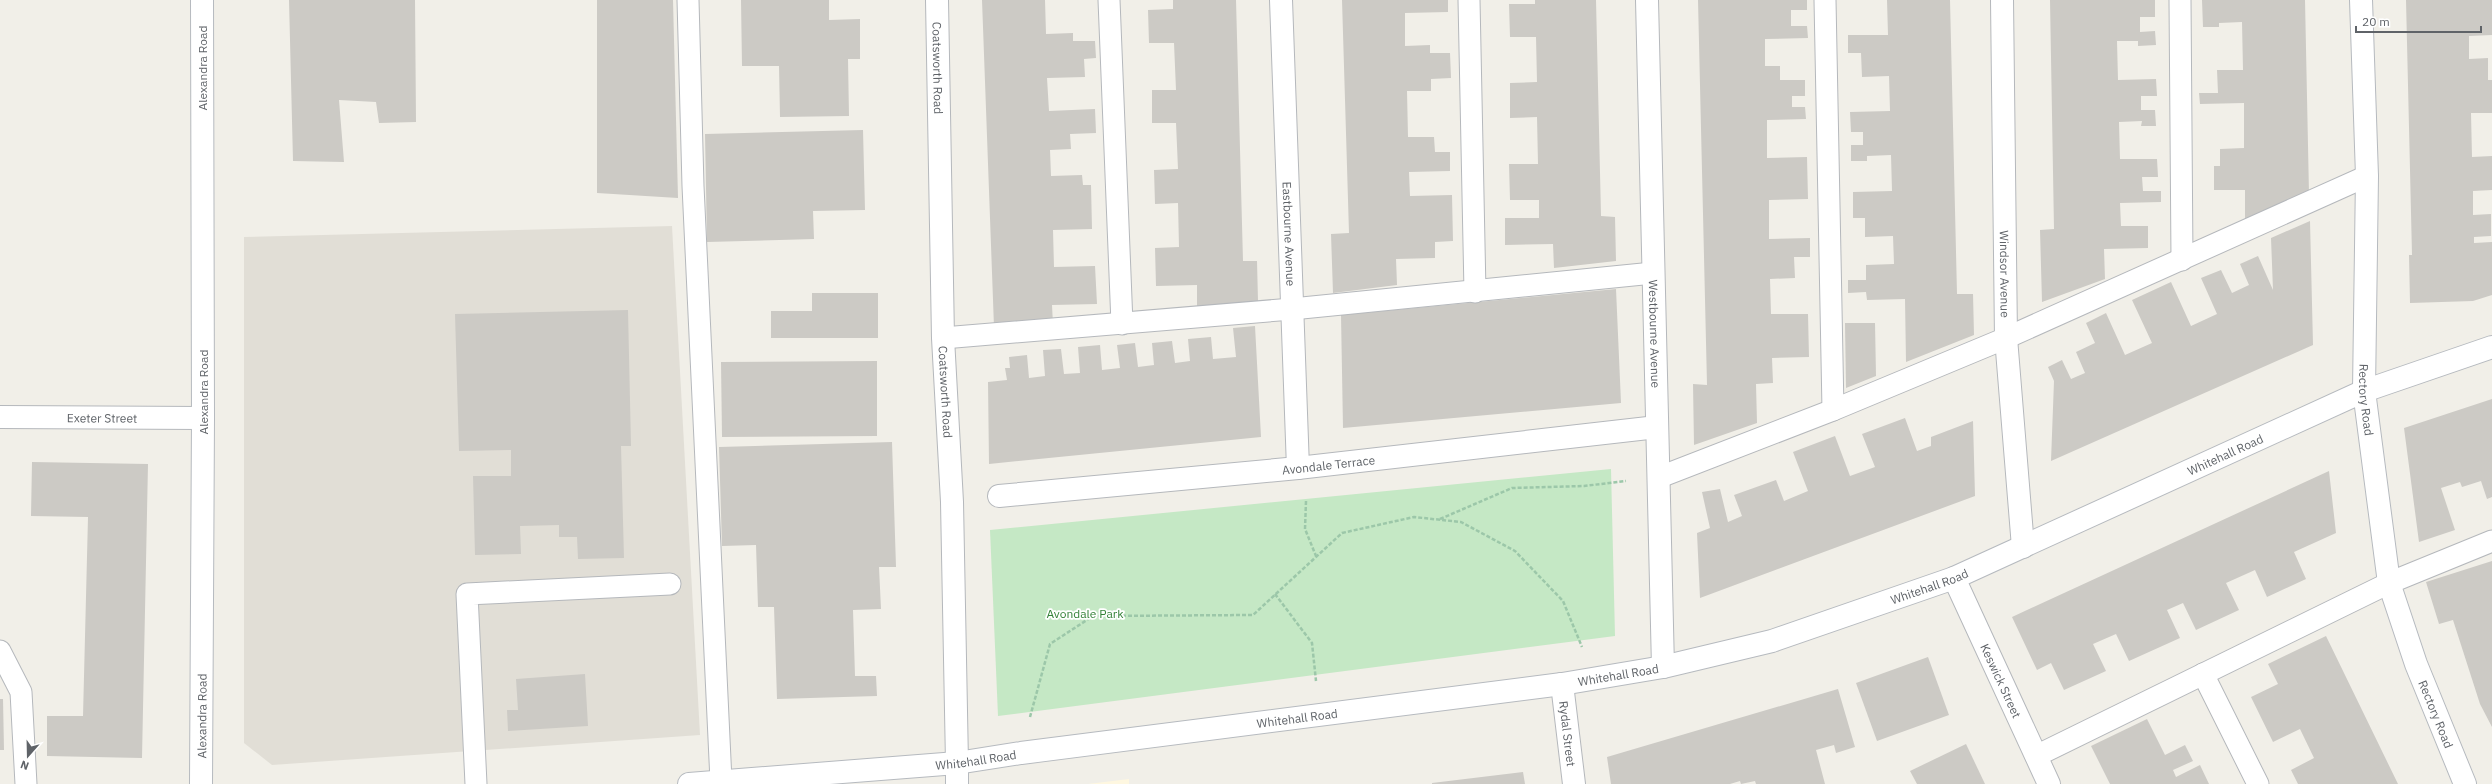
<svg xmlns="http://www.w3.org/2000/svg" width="2492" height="784" font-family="'IBM Plex Sans',sans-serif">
	<rect width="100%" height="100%" fill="#f1efe8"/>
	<path fill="#fef7e0" d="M1129,779v5h-41z"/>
	<path fill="#e1ded6" d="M672,226l28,509 -428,30 -28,-22v-506z"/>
	<path fill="#c5e8c5" d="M1611,469l4,167 -617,80 -8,-186z"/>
	<g fill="#cccac5">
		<path d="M289,0h126l1,122 -37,1 -3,-21 -37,-2 5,62 -51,-1z"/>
		<path d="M597,0h76l5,198 -81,-5z"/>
		<path d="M741,0h88v20l31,-1v40h-12l1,57 -69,1 -1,-51h-37z"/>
		<path d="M982,0h63l1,34 27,-1v8h22l1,17 -12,1 1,18 -38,1 2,33 46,-2 1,24 -26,1 1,15 -21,1 1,26 31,-1 1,10h8l1,44 -39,1 1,37 41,-1 2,38 -45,1 1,20 -59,2z"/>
		<path d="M1173,0h63l7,261h14l1,40 -61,6v-22l-41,1 -1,-38 24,-1 -1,-44 -23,1 -1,-34 24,-1 -2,-46h-24v-33h24l-2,-47h-25l-1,-33 25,-1z"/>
		<path d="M1342,0h106v12l-43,1v33l25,-1v8h20l1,25 -20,1v12h-24l1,46h26l1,15h15v19l-41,1 1,24 42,-1 1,46 -18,1v16l-39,1 1,26 -64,8 -2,-59 18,-1z"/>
		<path d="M1535,0h61l5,216 14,1 1,44 -62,7 -1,-24 -48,1v-27h34v-18h-29l-1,-36h29l-1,-47 -27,1v-35l27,-1 -1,-45h-26l-1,-33h26z"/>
		<path d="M1698,0h109v10h-16v16h16l1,12 -43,1v27h15v14h25v16h-13v11h13l1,12 -39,1v38l40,-1 1,42 -39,1v39l41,-1v19h-16l1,21 -25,1 1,35h37l1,43 -37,1 1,25 -17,1 1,39 -63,22 -1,-61 14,1z"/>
		<path d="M1887,0h63l7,294h16l1,41 -68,27 -1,-63 -38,1 -1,-8 -18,1v-13h18v-15l28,-1 -1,-28 -28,1v-19h-12v-26l39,-1 -1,-36 -24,1v5h-16v-16h12v-13h-12l-1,-20 40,-1 -1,-35 -27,1 -1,-24h-13v-18h40z"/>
		<path d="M2050,0h105v17h-15v15l15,-1 1,14 -18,1v-5h-21l1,39 38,-1 1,17h-16v14h14l1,16h-15l1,-5 -23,1 1,37h37l1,18h-16l1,14h18v11l-41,1 1,23h27v22l-44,1 1,30 -63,23 -2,-72 14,-1z"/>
		<path d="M2202,0h103l4,194 -64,26v-30h-31v-24h6v-17l24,-1v-45l-44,1 -1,-11h19l-1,-23h26l-1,-48 -23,1v4h-16z"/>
		<path d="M2406,0h86v35l-23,1v23l19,-1v22h4v33h-21l1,44 20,-1v34l-19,1v24l18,-1v22l-17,1v6l18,-1v53l-19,6 -63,2 -1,-48h3z"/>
		<path d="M863,130l2,80 -52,1 1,28 -107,3 -2,-108z"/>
		<path d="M2310,221l3,124 -262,116 3,-80 -6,-14 14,-7 9,19 14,-6 -9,-21 19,-9 -9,-20 20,-10 19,42 27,-12 -20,-43 39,-18 20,44 26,-12 -16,-36 20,-8 11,23 17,-8 -9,-21 18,-8 15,34 -2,-52z"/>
		<path d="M1616,289l5,114 -278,25 -2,-113z"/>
		<path d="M812,293h66v45h-107v-27h41z"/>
		<path d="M628,310l3,136h-10l3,112 -46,1 -1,-22h-18v-12l-39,1 1,28 -46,1 -2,-79h38v-26l-52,1 -4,-137z"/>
		<path d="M1845,323h30l1,53 -30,12z"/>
		<path d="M1255,326l6,111 -272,27 -1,-82 19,-2 -2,-12h5l-1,-11 18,-2 2,23 16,-2 -2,-26 18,-1 3,25 16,-1 -2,-26 22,-2 2,25 18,-2 -3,-23 18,-2 3,24 16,-2 -2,-22 20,-2 3,22 15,-2 -2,-22 23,-2 2,22 23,-2 -3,-29z"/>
		<path d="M877,361v75l-155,1 -1,-75z"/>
		<path d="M2492,399v98l-5,2 -6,-18 -19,6 -2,-5 -19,6 14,42 -36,12 -15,-114z"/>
		<path d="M1905,418l12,33 14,-5v-9l42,-16 2,75 -275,102 -3,-65 13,-5 -8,-36 18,-3 8,33 14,-6 -8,-21 42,-15 8,21 24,-10 -15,-39 42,-16 15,40 25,-9 -13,-33z"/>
		<path d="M892,442l4,125h-17l2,42 -28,1 2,66h21l1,20 -100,3 -3,-92h-16l-2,-62 -34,1 -3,-99z"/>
		<path d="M32,462l116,2 -6,294 -95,-2v-40h36l5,-199 -57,-1z"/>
		<path d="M2329,471l7,62 -42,19 12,27 -39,18 -12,-27 -29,13 13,27 -43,20 -13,-27 -16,7 13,28 -51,23 -13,-27 -23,10 13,27 -42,19 -13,-27 -14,7 -25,-53z"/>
		<path d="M2492,561v166l-12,-23 -27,-84 -14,4 -13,-42z"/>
		<path d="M2326,636l72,148h-100l-7,-14 23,-12 -14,-29 -27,13 -22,-45 27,-13 -10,-20z"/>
		<path d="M1928,657l21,58 -72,26 -21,-58z"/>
		<path d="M585,674l3,52 -80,5 -1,-21h11l-2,-31z"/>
		<path d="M1838,689l17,58 -19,6 -2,-8 -18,5 9,34h-69l-1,-3 -14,3 -1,-3 -10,3h-119l-4,-27z"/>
		<path d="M0,699h3l1,51h-4z"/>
		<path d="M2147,719l18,36 20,-10 8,16 -20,9 3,7 24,-12 9,19h-99l-19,-38z"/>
		<path d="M1966,744l19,40h-68l-7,-13z"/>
		<path d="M1523,772l2,12h-93v-1z"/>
	</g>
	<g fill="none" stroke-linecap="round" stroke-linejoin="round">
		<g stroke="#b5b8bc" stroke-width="23">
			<g id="lane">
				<path d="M688,0l5,186 28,595"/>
				<path d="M1109,0l13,324"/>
				<path d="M1469,0l6,292"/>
				<path d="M1825,0l8,410"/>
				<path d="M2180,0l2,260"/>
				<path d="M943,338l349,-29 361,-36"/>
				<path d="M1660,477l173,-67 173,-72 361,-162"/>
				<path d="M0,651l21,41 5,92"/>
				<path d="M2203,674l55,110"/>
				<path d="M2036,756l353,-173 103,-42"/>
				<path d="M476,784l-9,-190 203,-10"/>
			</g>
		</g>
		<g stroke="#b5b8bc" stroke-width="24">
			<g id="street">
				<path id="s1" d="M937,0l6,338 9,164 5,261"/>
				<path id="s2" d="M1281,0l17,468"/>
				<path id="s3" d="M1647,0l16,667"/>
				<path id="s4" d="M2002,0l4,338 17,209"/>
				<path id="s5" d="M0,417l203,1"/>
				<path id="s6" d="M999,496l299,-28 359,-41"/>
				<path id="s7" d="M1954,578l95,206"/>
				<path id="s8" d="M1562,684l12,100"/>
			</g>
		</g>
		<g stroke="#b6babf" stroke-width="24">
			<g id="secondary">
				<path id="s9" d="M2361,0l6,176 -3,215 25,192 27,81 49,120"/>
				<path d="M957,763v21"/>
				<path id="s10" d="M201,784l2,-366 -1,-418"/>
				<path id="s11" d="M689,784l268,-21 64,-10 541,-69 101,-17 109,-26 182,-63 410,-187 128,-44"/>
			</g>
		</g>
		<g stroke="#9cc7a9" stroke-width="2.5" stroke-dasharray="4 2" stroke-linecap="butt">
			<path d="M1306,501l-1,28 11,27"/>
			<path d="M1440,519l72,-31 72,-2 42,-5"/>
			<path d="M1275,594l37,49 4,38"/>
			<path d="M1030,717l20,-73 43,-28 160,-1 89,-82 72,-16 47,5 54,29 48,50 19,46"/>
		</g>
		<use href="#lane" stroke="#fff" stroke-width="21"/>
		<use href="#street" stroke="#fff" stroke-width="22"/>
		<use href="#secondary" stroke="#fff" stroke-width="22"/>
	</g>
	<g text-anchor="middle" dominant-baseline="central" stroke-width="3.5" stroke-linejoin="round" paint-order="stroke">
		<g font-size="12" fill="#5f6368" stroke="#fff">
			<text transform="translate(202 68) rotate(-90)">Alexandra Road</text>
			<text stroke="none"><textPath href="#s1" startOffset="68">Coatsworth Road</textPath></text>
			<text stroke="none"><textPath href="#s2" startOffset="234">Eastbourne Avenue</textPath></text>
			<text stroke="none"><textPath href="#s4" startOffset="274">Windsor Avenue</textPath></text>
			<text stroke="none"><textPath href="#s3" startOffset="334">Westbourne Avenue</textPath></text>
			<text transform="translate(203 392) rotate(-90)">Alexandra Road</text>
			<text stroke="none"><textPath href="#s1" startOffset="392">Coatsworth Road</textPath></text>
			<text stroke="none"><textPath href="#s9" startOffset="400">Rectory Road</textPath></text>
			<text stroke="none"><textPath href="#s5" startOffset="102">Exeter Street</textPath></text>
			<text stroke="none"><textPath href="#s11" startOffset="1584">Whitehall Road</textPath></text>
			<text stroke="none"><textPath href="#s6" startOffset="331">Avondale Terrace</textPath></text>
			<text stroke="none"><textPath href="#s11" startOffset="1260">Whitehall Road</textPath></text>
			<text stroke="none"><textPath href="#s11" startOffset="936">Whitehall Road</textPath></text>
			<text stroke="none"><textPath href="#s7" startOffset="113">Keswick Street</textPath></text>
			<text stroke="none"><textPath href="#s9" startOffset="724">Rectory Road</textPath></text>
			<text stroke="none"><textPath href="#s10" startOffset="68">Alexandra Road</textPath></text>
			<text stroke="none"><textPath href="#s11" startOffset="612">Whitehall Road</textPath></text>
			<text stroke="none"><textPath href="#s8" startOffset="50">Rydal Street</textPath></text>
			<text stroke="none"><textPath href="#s11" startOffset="288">Whitehall Road</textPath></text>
		</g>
		<g font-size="12" fill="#348238" stroke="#fff">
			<text x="1085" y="613">Avondale Park</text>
		</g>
	</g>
	<g transform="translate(28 756) rotate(200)" stroke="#ffffff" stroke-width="3" paint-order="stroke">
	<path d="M0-3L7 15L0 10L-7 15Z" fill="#5f6368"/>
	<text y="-6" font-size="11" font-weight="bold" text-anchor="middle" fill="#5f6368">N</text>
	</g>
	<path d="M2356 26v6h125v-6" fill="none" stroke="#5f6368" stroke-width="2"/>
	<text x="2362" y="26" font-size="12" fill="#5f6368" stroke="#ffffff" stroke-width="3" paint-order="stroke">20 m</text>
</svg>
